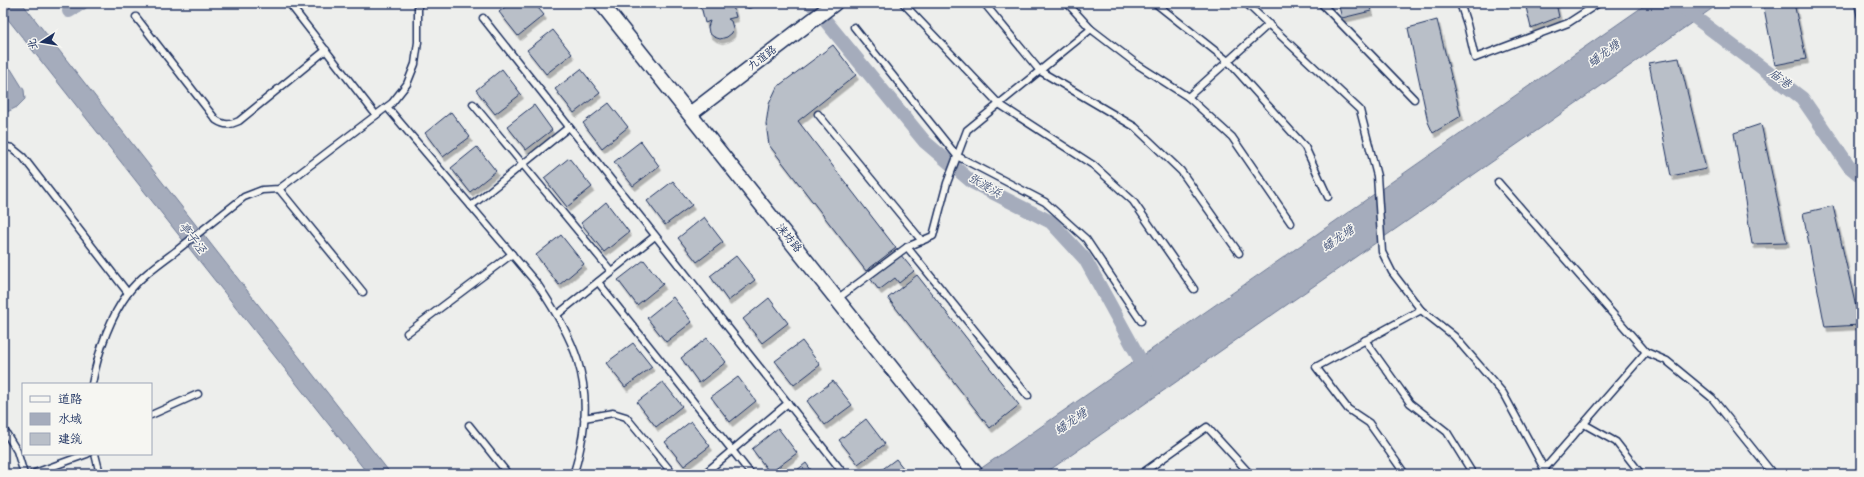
<svg xmlns="http://www.w3.org/2000/svg" width="1864" height="477" font-family="'Gochi Hand','LXGW WenKai TC',sans-serif">
	<defs>
		<filter id="shadow"><feDropShadow dx="2.5" dy="4.5" stdDeviation="0" flood-color="#0004"/></filter>
	</defs>
	<rect width="100%" height="100%" fill="#edeeec"/>
	<filter id="ink" filterUnits="userSpaceOnUse"><feTurbulence type="fractalNoise" baseFrequency=".025" numOctaves="2"/><feDisplacementMap in="SourceGraphic" scale="8" xChannelSelector="R" yChannelSelector="G"/><feConvolveMatrix kernelMatrix="1 2 1 2 8 2 1 2 1" color-interpolation-filters="sRGB"/></filter>
	<g filter="url(#ink)">
		<g fill="#a5acbc" stroke="#6e7a96">
			<path d="M3,3h19l369,471h-23l-365,-461z"/>
			<path d="M1648,3h72l-676,471h-71z"/>
			<path d="M3,68l8,1 13,21 1,9 -8,8 -14,7z"/>
		</g>
		<g fill="none" stroke-linecap="round" stroke-linejoin="round">
			<g stroke="#a5acbc" stroke-width="14">
				<path d="M811,3l114,139 47,40 79,40 34,37 62,113"/>
				<path d="M1676,3l126,95 47,68 12,10"/>
				<path d="M69,11l13,-8"/>
			</g>
		</g>
		<g fill="#b9bfc8" stroke="#1b2f5e" filter="url(#shadow)">
			<path d="M510,3h24l10,12 -26,21 -19,-24z"/>
			<path d="M697,3h35l4,14 -8,2 3,2 2,7 -1,5 -5,4 -7,2 -6,-2 -5,-4 -1,-6 2,-6 -5,2 -3,-13z"/>
			<path d="M1338,3h31l2,8 -29,7z"/>
			<path d="M1525,3h31l3,14 -28,11z"/>
			<path d="M1763,3h31l12,56 -31,6z"/>
			<path d="M1854,3h7v31z"/>
			<path d="M1437,20l24,96 -28,17 -5,-11 -20,-94z"/>
			<path d="M553,30l19,24 -26,20 -19,-24z"/>
			<path d="M833,45l23,30 -58,46 98,127 -30,23 -97,-126 -3,-21 3,-20 8,-17z"/>
			<path d="M1679,58l27,111 -35,7 -22,-113z"/>
			<path d="M502,69l19,25 -26,20 -19,-24z"/>
			<path d="M581,69l19,24 -26,20 -19,-24z"/>
			<path d="M609,103l19,24 -26,21 -19,-25z"/>
			<path d="M534,105l18,25 -26,20 -19,-24z"/>
			<path d="M451,112l19,25 -27,20 -18,-24z"/>
			<path d="M1761,124l26,119 -35,1 -18,-111z"/>
			<path d="M641,141l18,25 -26,20 -19,-24z"/>
			<path d="M477,147l19,24 -26,21 -19,-24z"/>
			<path d="M569,158l23,29 -25,20 -23,-29z"/>
			<path d="M673,181l19,24 -27,20 -18,-24z"/>
			<path d="M606,202l23,30 -25,20 -23,-29z"/>
			<path d="M1833,206l27,119 -35,2 -22,-114z"/>
			<path d="M704,217l19,25 -26,20 -19,-24z"/>
			<path d="M561,235l23,29 -25,21 -23,-30z"/>
			<path d="M900,254l14,17 -15,12 -4,-5 -16,12 -10,-13z"/>
			<path d="M736,256l19,24 -27,21 -18,-25z"/>
			<path d="M644,260l19,24 -26,21 -19,-25z"/>
			<path d="M917,275l102,130 -29,23 -102,-130z"/>
			<path d="M673,297l19,25 -26,20 -19,-24z"/>
			<path d="M769,298l19,25 -26,20 -19,-24z"/>
			<path d="M707,338l19,24 -27,21 -18,-25z"/>
			<path d="M802,341l18,24 -26,20 -19,-24z"/>
			<path d="M633,343l19,24 -27,20 -19,-24z"/>
			<path d="M738,377l18,24 -26,21 -19,-25z"/>
			<path d="M833,381l19,24 -27,20 -18,-24z"/>
			<path d="M663,382l19,24 -26,21 -19,-25z"/>
			<path d="M866,419l19,25 -27,20 -19,-24z"/>
			<path d="M691,421l19,25 -26,20 -19,-24z"/>
			<path d="M778,428l19,25 -27,20 -18,-24z"/>
			<path d="M896,459l12,15h-32z"/>
			<path d="M806,463l8,11h-22z"/>
		</g>
		<g fill="none" stroke-linecap="round" stroke-linejoin="round">
			<g stroke="#1b2f5e" stroke-width="9">
				<g id="service">
					<path d="M289,3l87,112"/>
					<path d="M748,3l1,1"/>
					<path d="M903,3l96,101 94,61 40,36 61,88"/>
					<path d="M984,3l56,68 95,56 46,44 58,82"/>
					<path d="M1067,3l24,26 47,36 50,32 44,40 59,86"/>
					<path d="M1155,3l73,58 77,86 23,50"/>
					<path d="M1246,3l114,107 17,66 5,76 10,20 29,38 33,26 49,57 44,81"/>
					<path d="M1321,3l93,96"/>
					<path d="M1460,3l7,21 8,34 93,-35 31,-20"/>
					<path d="M136,17l80,103c9,6 14,5 23,1l87,-71"/>
					<path d="M483,18l361,456"/>
					<path d="M854,27l103,129 88,46 41,37 55,82"/>
					<path d="M1188,97l81,-73"/>
					<path d="M473,104l138,167"/>
					<path d="M387,107l151,178c35,52 56,95 43,159 -2,10 -4,21 -8,30"/>
					<path d="M818,114l104,127"/>
					<path d="M3,146l9,2 11,9 105,136"/>
					<path d="M1498,182l148,170 21,9 45,37 61,76"/>
					<path d="M279,189l84,103"/>
					<path d="M471,206l98,-79"/>
					<path d="M907,247l121,149"/>
					<path d="M598,282l153,192"/>
					<path d="M837,299l70,-52 26,-11 14,-53 20,-53 124,-101"/>
					<path d="M558,314l97,-78"/>
					<path d="M407,333l105,-79"/>
					<path d="M1365,340l45,63 37,29 26,42"/>
					<path d="M92,384c6,-31 17,-65 36,-91 13,-17 32,-30 48,-42 23,-18 45,-36 68,-54l18,-7 17,-1 113,-86 15,-19 8,-20 3,-22v-39"/>
					<path d="M151,415l47,-21"/>
					<path d="M584,418l29,-5 13,4 47,57"/>
					<path d="M1584,424l32,18 25,32"/>
					<path d="M469,425l39,49"/>
					<path d="M3,428l14,23 7,23"/>
					<path d="M95,454l5,20"/>
					<path d="M32,474l55,-20"/>
					<path d="M704,474l84,-71"/>
					<path d="M1141,474l66,-47 43,47"/>
					<path d="M1405,474l-36,-51 -21,-14 -32,-42 105,-57"/>
					<path d="M1540,474l106,-122"/>
				</g>
			</g>
			<g stroke="#1b2f5e" stroke-width="17">
				<g id="tertiary">
					<path d="M601,3l375,471"/>
					<path d="M690,114l145,-111"/>
				</g>
			</g>
			<use href="#service" stroke="#f6f6f2" stroke-width="6"/>
			<use href="#tertiary" stroke="#f6f6f2" stroke-width="14"/>
		</g>
	</g>
	<g text-anchor="middle" dominant-baseline="central" stroke-width="3" stroke-linejoin="round" paint-order="stroke">
		<g font-size="11" fill="#1b2f5e" stroke="#f6f6f2">
			<text transform="translate(763 59) rotate(-37)">九谊路</text>
			<text transform="translate(788 239) rotate(51)">涞坊路</text>
		</g>
		<g font-size="12" font-style="italic" fill="#44547a" stroke="#f6f6f2">
			<text transform="translate(1605 55) rotate(-36)">蟠龙塘</text>
			<text transform="translate(1779 80) rotate(37)">庙港</text>
			<text transform="translate(984 187) rotate(30)">张渡浜</text>
			<text transform="translate(191 239) rotate(52)">亭子泾</text>
			<text transform="translate(1339 240) rotate(-34)">蟠龙塘</text>
			<text transform="translate(1072 423) rotate(-34)">蟠龙塘</text>
		</g>
	</g>
	<rect width="1864" height="477" fill="none" stroke="#f6f6f2" stroke-width="16"/>
	<rect x="8" y="8" width="1848" height="461" fill="none" stroke="#1b2f5e" stroke-width="1.5" filter="url(#ink)"/>
	<rect x="22" y="383" width="130" height="72" fill="#f6f6f2" stroke="#9ea6b7"/>
	<rect x="30" y="396" width="20" height="6" fill="#f6f6f2" stroke="#9ea6b7"/>
	<text x="58" y="403" font-size="12" fill="#1b2f5e">道路</text>
	<rect x="30" y="413" width="20" height="12" fill="#a5acbc" stroke="#9ea6b7"/>
	<text x="58" y="423" font-size="12" fill="#1b2f5e">水域</text>
	<rect x="30" y="433" width="20" height="12" fill="#b9bfc8" stroke="#9ea6b7"/>
	<text x="58" y="443" font-size="12" fill="#1b2f5e">建筑</text>
	<g transform="translate(42 42) rotate(258)" stroke="#f6f6f2" stroke-width="3" paint-order="stroke">
	<path d="M0-3L7 15L0 10L-7 15Z" fill="#1b2f5e"/>
	<text y="-6" font-size="11" font-weight="bold" text-anchor="middle" fill="#1b2f5e">北</text>
	</g>
</svg>
